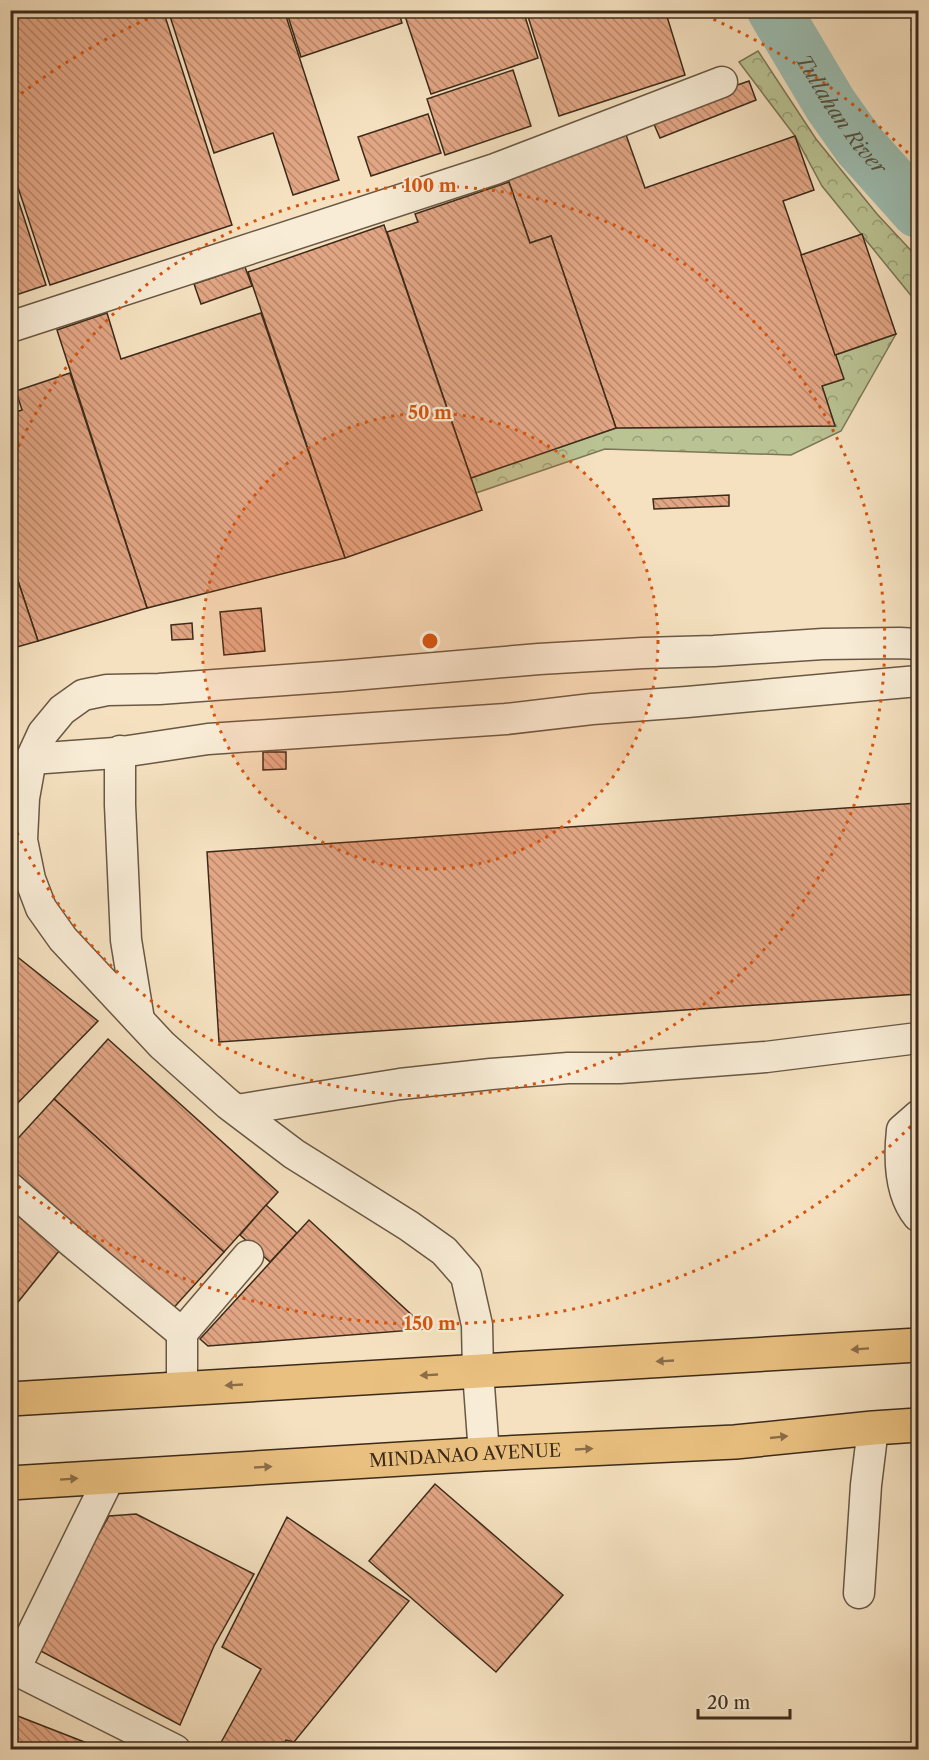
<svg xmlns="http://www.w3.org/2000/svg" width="929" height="1760" font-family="'Libre Caslon Text',serif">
	<defs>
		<pattern id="forest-crowns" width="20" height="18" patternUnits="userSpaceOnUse" patternTransform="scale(1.5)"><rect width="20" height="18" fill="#bac394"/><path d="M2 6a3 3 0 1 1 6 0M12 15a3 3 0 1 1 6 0" fill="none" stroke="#989f78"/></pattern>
		<pattern id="building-back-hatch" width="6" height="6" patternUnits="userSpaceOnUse" patternTransform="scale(1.5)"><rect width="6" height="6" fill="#e3a685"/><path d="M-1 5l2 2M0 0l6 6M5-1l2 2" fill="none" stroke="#b9876c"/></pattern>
	</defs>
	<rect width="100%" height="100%" fill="#f5e1c0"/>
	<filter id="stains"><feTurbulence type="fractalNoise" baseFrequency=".00333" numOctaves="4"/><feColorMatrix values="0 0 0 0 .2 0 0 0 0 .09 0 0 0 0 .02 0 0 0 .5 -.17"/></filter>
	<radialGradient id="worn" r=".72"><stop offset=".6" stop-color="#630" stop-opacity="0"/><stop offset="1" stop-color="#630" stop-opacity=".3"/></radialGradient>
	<g fill="url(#forest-crowns)" stroke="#7b7757" stroke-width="1.5">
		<path d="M758,51l58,88 61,75 41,44v44l-5,-4 -91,-112 -27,-50 -56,-74z"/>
		<path d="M896,334l-55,97 -50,24 -186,-6 -129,44 -5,-15 145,-50 219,-2 -13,-40 21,-7 -8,-24z"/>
	</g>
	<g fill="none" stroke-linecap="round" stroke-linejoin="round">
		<path stroke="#9cbeb2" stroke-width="54" id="s1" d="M774,10l56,94 29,41 59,66"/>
	</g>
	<g fill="url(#building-back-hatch)" stroke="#3c2b1a" stroke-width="1.5">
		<path d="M10,10h153l69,215 -182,60 -40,-122z"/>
		<path d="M168,10h116l55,170 -46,15 -20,-62 -59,20z"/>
		<path d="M286,10h112l4,13 -101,34z"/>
		<path d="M403,10h120l15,48 -107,36z"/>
		<path d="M526,10h139l20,65 -126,41z"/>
		<path d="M918,23v17l-7,-10z"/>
		<path d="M513,70l18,56 -86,29 -18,-56z"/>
		<path d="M749,81l7,19 -96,38 -10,-23z"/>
		<path d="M428,114l13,39 -70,23 -13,-39z"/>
		<path d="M625,132l20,56 150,-52 19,54 -31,11 61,178 -22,7 13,40 -219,2 -65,-192 -21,7 -24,-69z"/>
		<path d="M10,175l36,110 -36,12z"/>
		<path d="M509,182l21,61 21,-7 65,192 -145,50 -84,-246 31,-10 -3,-8z"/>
		<path d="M384,225l98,285 -137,48 -97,-286z"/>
		<path d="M862,234l34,100 -61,21 -34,-100z"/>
		<path d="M245,267l7,19 -51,18 -7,-20z"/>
		<path d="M107,313l14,46 140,-46 84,245 -198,50 -90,-278z"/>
		<path d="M70,373l77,235 -109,33 -28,-84v-143l12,-4 -6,-19z"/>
		<path d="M729,495v11l-75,3 -1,-10z"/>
		<path d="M10,557l28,84 -28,8z"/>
		<path d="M261,608l4,43 -41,4 -4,-43z"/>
		<path d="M192,623l1,16 -21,1 -1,-15z"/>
		<path d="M263,752h23v17l-23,1z"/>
		<path d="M918,803v191l-699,48 -12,-190z"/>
		<path d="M10,951l88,70 -88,90z"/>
		<path d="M108,1039l170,153 -54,60 -170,-153z"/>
		<path d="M54,1099l170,153 -55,61 -159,-143v-23z"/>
		<path d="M266,1205l31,28 -27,29 -30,-27z"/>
		<path d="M10,1209l49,42 -49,61z"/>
		<path d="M309,1220l118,109 -219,17 -8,-7z"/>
		<path d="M435,1484l128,111 -67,77 -127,-111z"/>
		<path d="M136,1514l118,60 -40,72 -34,79 -145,-77 74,-132z"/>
		<path d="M287,1517l122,84 -115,141 -8,-2 -6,10h-63l44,-81 -39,-22z"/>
		<path d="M10,1713l95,37h-95z"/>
	</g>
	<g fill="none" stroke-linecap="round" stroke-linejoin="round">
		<g stroke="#6a5844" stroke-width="33">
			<g id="minor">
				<path d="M10,327l485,-158 227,-87"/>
				<path d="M120,751v54l6,135 13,80"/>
				<path d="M31,759l84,-6 93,-14 298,-20 86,-10 95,-7 231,-21"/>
				<path d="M237,1110l163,-26 91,-10 77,-6h52l146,-11 152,-19"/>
				<path d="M918,1116l-16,14c-3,28 -3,63 16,86"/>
				<path d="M10,1188l63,55 109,90"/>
				<path d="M182,1388v-55l66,-77"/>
				<path d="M484,1454l-6,-82 -1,-47 -11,-49 -22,-25 -35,-25 -115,-72 -66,-50 -66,-59 -99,-106 -22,-31 -11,-29 -8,-39 2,-42 7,-39 12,-26 19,-23 21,-15 24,-5 52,-1 182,-13 198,-17 104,-6 71,-2 109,-7 77,-1 18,1"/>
				<path d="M859,1593l7,-108 7,-57"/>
				<path d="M10,1667l165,83"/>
				<path d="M15,1669l95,-193"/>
			</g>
		</g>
		<g stroke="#3c2b1a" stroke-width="36">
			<g id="major">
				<path d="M10,1399l908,-54"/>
				<path id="s2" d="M10,1483l474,-29 251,-12 138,-14 45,-3"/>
			</g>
		</g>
		<use href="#minor" stroke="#f8ecd6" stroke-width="30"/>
		<use href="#major" stroke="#eac080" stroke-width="33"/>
	</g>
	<defs><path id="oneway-solid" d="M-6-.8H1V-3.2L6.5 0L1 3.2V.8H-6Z" transform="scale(1.5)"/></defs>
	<g fill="#8a6e48">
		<use href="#oneway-solid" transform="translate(860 1349) rotate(176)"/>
		<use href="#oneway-solid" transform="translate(665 1361) rotate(177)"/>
		<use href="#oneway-solid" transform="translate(429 1375) rotate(177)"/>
		<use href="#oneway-solid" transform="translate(234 1385) rotate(177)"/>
		<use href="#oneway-solid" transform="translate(779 1437) rotate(-6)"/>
		<use href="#oneway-solid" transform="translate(584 1449) rotate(-3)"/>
		<use href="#oneway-solid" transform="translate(263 1467) rotate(-3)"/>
		<use href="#oneway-solid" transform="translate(69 1479) rotate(-4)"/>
	</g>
	<circle cx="430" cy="641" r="228" fill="#d7540d" fill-opacity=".12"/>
	<g fill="none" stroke="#d7540d" stroke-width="3" stroke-dasharray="3 6">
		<circle cx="430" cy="641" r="228"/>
		<path d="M11 463A455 455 0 1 1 11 819"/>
		<path d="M917 1120A683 683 0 0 1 14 1183M14 99A683 683 0 0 1 163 12M697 12A683 683 0 0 1 917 162"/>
	</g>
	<g text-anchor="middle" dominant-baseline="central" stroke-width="4.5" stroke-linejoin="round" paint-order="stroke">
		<g font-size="18" fill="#3c2b1a" stroke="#f8ecd6">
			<text stroke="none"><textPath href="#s2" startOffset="456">MINDANAO AVENUE</textPath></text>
		</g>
		<g font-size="20" font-style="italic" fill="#545040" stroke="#f8ecd6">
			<text stroke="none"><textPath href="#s1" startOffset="124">Tullahan River</textPath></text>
		</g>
	</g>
	<circle cx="430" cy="641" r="9" fill="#d7540d" stroke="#f8ecd6" stroke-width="3"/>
	<g font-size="18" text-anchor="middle" font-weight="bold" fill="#d7540d" stroke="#f8ecd6" stroke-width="4.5" stroke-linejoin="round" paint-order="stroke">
		<text x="430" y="192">100 m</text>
		<text x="430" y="419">50 m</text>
		<text x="430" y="1330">150 m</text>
	</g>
	<rect width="929" height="1760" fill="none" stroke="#f5e1c0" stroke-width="36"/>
	<rect x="12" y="12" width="905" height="1736" fill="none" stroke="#3c2b1a" stroke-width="3"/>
	<rect x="18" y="18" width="893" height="1724" fill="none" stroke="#3c2b1a" stroke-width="1.5"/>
	<path d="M698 1709v9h92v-9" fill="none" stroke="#3c2b1a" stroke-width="3"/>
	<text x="707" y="1709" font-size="18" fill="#3c2b1a" stroke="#f8ecd6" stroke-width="4.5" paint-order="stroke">20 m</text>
	<rect width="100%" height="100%" filter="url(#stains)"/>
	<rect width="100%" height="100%" fill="url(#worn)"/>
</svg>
